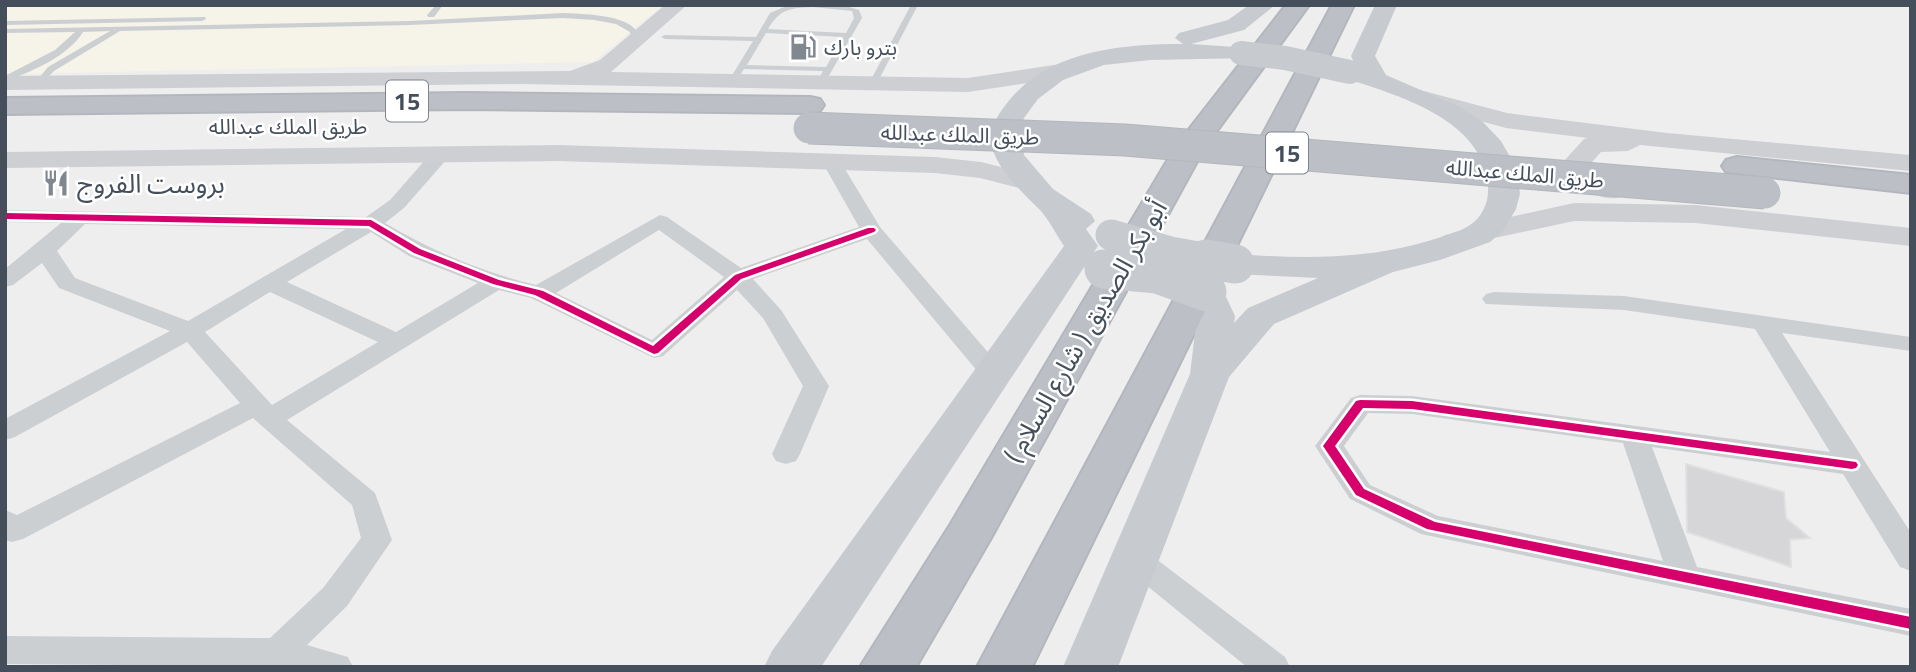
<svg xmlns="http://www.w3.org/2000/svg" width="1916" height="672" font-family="'Titillium Web','Noto Sans Arabic',sans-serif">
	<rect width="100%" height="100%" fill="#efeeee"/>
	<path fill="#f6f3e9" d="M5,5h658l-70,57 -588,12z"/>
	<path fill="#d6d6d8" stroke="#e0e0e1" stroke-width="2" d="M1686,464l98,28 2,26 24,20 -20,2 1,27 -104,-35z"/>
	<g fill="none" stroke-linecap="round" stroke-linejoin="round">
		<g stroke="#b3b7bd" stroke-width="4">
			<g id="motorway">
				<path d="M1286,5h23l-104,142 -214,391 -75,129h-56l90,-142 226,-379z"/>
				<path d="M1332,5h22l-322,662h-55z"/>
				<path d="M466,93l344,4 10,2 4,6 -4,6 -10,2 -344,-4 -461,5v-16z"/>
				<path d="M1737,157l174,18v18l-185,-21 -4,-6 4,-6z"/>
			</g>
		</g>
		<g fill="#cccfd2" fill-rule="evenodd">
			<path d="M436,5h7l-9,12h-6l-1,-2z"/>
			<path d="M789,5h54l16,5 3,8 -39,68 -7,-2 7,-13 -79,-2 -9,15h-6l-1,-2 25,-41 -88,-2 -4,-2 4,-2 91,2 14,-24zM812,7l40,4 2,7 -8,15 -78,-4c12,-20 22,-21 44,-22zM766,33l77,4 -17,30 -79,-2z"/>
			<path d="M911,5h7l-43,82 -7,2 -1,-2z"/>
			<path d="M563,13c18,1 60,1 73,17 1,1 3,10 4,11l-7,2 -3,-11 -14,-8 -22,-4 -31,-2 -153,7 -290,6 -66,40 -6,6v8h-6l-2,-8 8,-10 62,-36 -27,1c-15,24 -51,40 -78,49v-5l50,-26 20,-18 -70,1v-4l405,-8z"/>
			<path d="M205,17l1,2 -4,2 -197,4v-4z"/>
		</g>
		<g fill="#cccfd2" fill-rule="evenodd">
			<path d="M440,149l7,2 2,4 -2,4 -43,49 -19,15c47,28 97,49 151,62l124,-70 7,2 74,51 118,-41 -38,-67 2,-4h14l43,71 125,145 -4,6 -9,2 -9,-2 -116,-139 -114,40 28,31 48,76 -29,68 -4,7 -10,3 -10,-3 -4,-7 31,-68 -40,-68 -26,-28 -74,66 -9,2 -123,-60 -32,-8 -212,130 88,73 17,47 -45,66 -40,39 41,12 5,10 -348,-3v-28l265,2 53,-50 38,-50 -9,-33 -99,-87 -230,121 -11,3 -7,-2v-30l12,5 223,-112 -53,-61 -172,95 -10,3v-21l165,-88 -111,-43 -17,-25 -29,22 -8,2v-18l56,-46 -56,-1v-12l361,7 24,-17 43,-49zM85,224l261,5 -158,92 -113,-43 -18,-27zM659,230l65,47 -72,63 -96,-47zM371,232l38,24 69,27 -82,49 -109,-50zM270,292l108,50 -106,63 -67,-73z"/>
			<path d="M1494,292l130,4 287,41v14l-129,-18 129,200v38l-11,-4 -57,-93 -191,-27 45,120 214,42v27l-490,-102 -71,-35 -35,-53 36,-48 9,-3 52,1 418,56 -75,-123 -131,-19 -138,-6 -4,-5 4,-5zM1368,413l44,1 211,29 40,118 -225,-45 -68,-31 -26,-39z"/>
			<path d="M1136,548l11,4 138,105 5,10h-43l-122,-99 -5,-8 5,-8z"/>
		</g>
		<g fill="#cdcfd3" fill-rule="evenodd">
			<path d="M665,5h22l-76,67 357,6 92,-14 8,2 4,5 -4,5 -8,2 -92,14 -448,-8 -515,6v-14l565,-5 30,-11z"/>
			<path d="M1420,90l87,23 160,20 244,22v16l-271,-26 -12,6 -27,1 -9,10 15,17 15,6 4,6 -4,6c-27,7 -45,-15 -59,-35l21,-23 4,-1 -82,-10 -95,-26 -3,-5 3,-5z"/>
			<path d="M558,145l377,12 46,5 56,14 4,6 -4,6 -10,2 -47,-12 -45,-5 -377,-12 -553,7v-16z"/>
			<path d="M1574,203l122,2 215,23v18l-215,-23 -122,-2 -89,19 -11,-3 -4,-6 4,-6z"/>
		</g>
		<g fill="#c7cacf" fill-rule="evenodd">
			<path d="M1249,5h26l-31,25 -53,14 59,4 3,5 -3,5 -100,2 -46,5 -41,15 -25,19 -14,19 -4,12 4,25 29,34 38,25 4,7 -9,8 12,17 -277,421h-57l8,-16 292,-405c-8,-12 -15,-26 -24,-36 -18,-18 -41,-38 -48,-63 -4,-15 3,-28 12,-40 40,-56 115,-63 179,-63l-8,-6 4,-5 49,-13z"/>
			<path d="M1375,5h22l-22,51 11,19 74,32 23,15 18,19 16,28 3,25 -4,15 -13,22 -13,11 -50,18 -47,12 -119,52 -45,53 -111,290h-55l127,-293 7,-58 -8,-24 5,-8 13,-3 13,3 15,32 -1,7 14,-15 70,-30 -83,-4 -12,-3 -5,-7 5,-7 12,-3c71,5 138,6 206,-17 9,-4 21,-6 29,-12 12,-8 19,-23 18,-37 -3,-69 -91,-93 -147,-111l-4,-5 4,-5 15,-1 -5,-10z"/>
		</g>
		<use href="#motorway" fill="#bcc0c6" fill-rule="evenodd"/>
		<g stroke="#b3b7bd" stroke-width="33" stroke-linecap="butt">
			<path id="motorway-bridge" d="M809,128l316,12 640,53"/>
		</g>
		<path stroke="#c7cacf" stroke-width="24" d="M1241,53l44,5 65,14"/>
		<path stroke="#c7cacf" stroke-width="31" d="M1111,235l59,17 46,8"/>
		<g stroke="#c7cacf" stroke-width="39">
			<path d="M1206,259l29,5"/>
			<path d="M1104,269l53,5 50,18"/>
		</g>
		<use href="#motorway-bridge" stroke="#bcc0c6" stroke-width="31"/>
		<g stroke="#fff" stroke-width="5">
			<g id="cycleway">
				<path d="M5,213l366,7 49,29 79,31 44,11 110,55 82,-71 133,-47h6l2,2 -2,2 -133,47 -83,74 -4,1 -119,-59 -42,-11 -79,-31 -45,-27 -364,-7z"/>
				<path d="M1360,400l52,1 444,61 2,3 -2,3 -4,1 -440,-60 -49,-1 -28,38 29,43 71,33 476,95v12l-484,-100 -71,-34 -33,-49 33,-45z"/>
			</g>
		</g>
		<use href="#cycleway" fill="#d6006c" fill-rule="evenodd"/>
	</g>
	<defs>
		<g id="fuel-bare" transform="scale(2.1)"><path d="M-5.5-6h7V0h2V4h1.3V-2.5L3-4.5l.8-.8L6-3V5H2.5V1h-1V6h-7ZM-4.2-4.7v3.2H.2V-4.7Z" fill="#80878e" stroke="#fff" stroke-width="2.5" paint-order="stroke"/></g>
		<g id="restaurant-bare" transform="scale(2.1)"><path d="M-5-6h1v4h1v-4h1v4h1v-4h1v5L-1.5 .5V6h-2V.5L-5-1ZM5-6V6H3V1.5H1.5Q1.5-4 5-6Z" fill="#80878e" stroke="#fff" stroke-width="2.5" paint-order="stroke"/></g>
	</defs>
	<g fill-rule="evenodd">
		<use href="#fuel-bare" x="803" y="47"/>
		<use href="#restaurant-bare" x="56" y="183"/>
	</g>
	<g text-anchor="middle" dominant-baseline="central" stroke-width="5" stroke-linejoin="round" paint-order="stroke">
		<g font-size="21" fill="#454f5b" stroke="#fff" text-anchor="start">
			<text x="824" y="47">بترو بارك</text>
		</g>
		<g font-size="21" fill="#454f5b" stroke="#fff">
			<text x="288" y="126">طريق الملك عبدالله</text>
			<text transform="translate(960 134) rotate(2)">طريق الملك عبدالله</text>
			<text transform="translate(1525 173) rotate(5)">طريق الملك عبدالله</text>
		</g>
		<g fill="#fff" stroke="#7d848c" stroke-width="2">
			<rect x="386" y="80.5" width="42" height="41" rx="5"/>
			<rect x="1266" y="132.5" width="42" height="41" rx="5"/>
		</g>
		<g font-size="24" font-weight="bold" fill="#454f5b">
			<text x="407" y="101">15</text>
			<text x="1287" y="153">15</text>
		</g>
		<g font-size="26" fill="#454f5b" stroke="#fff" text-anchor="start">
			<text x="77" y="183">بروست الفروج</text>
		</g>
		<g font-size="26" fill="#454f5b" stroke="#fff">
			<text transform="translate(1085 331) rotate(-60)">( شارع السلام ) أبو بكر الصديق</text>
		</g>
	</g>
	<rect width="1916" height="672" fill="none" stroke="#454f5b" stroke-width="14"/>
</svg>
